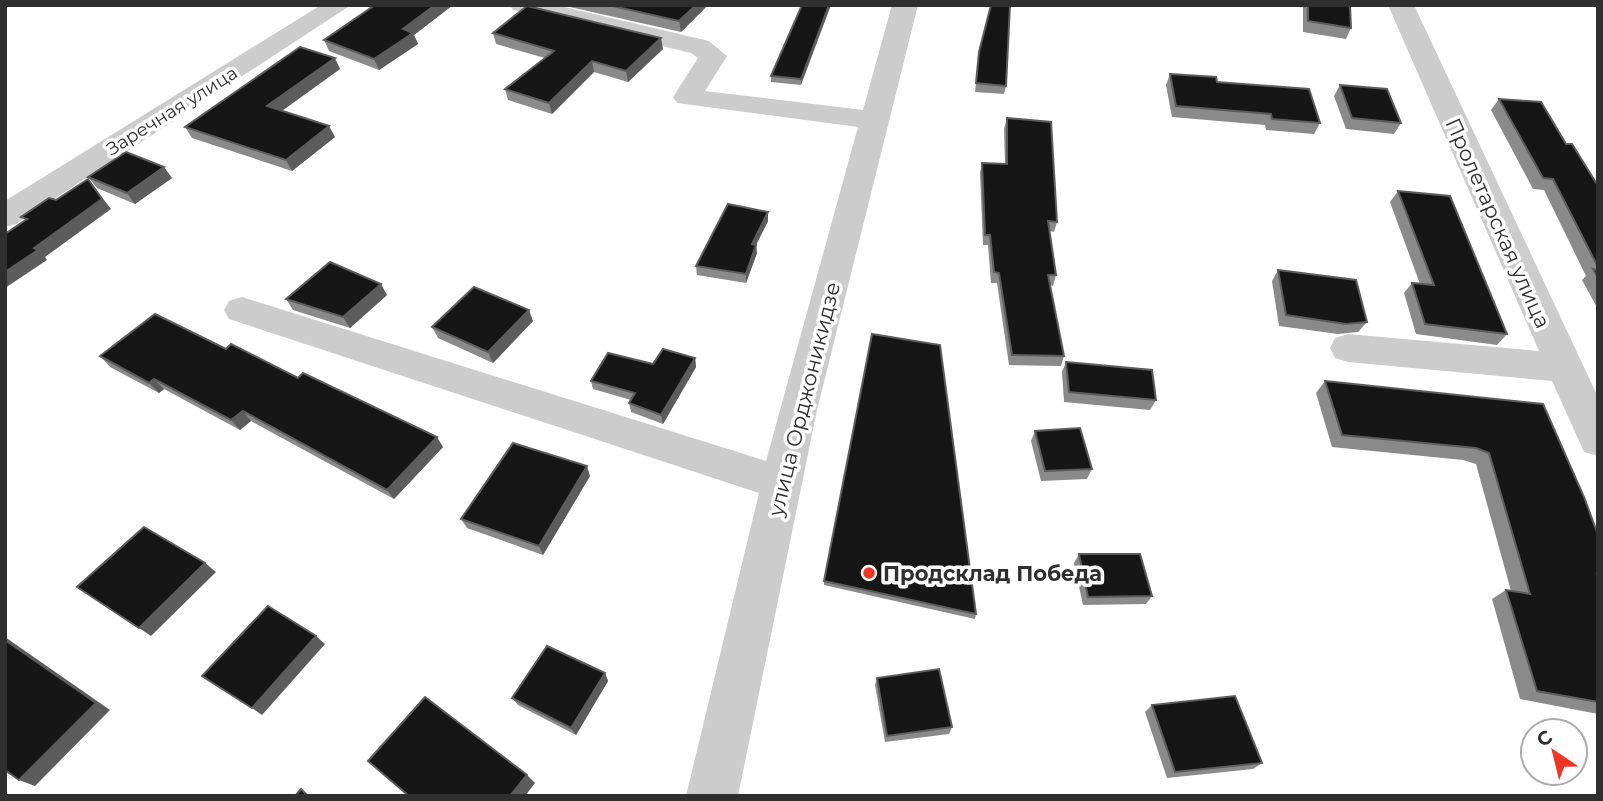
<svg xmlns="http://www.w3.org/2000/svg" width="1603" height="801" font-family="Montserrat,sans-serif">
	<rect width="100%" height="100%" fill="#fff"/>
	<g fill="none" stroke-linecap="round" stroke-linejoin="round">
		<g fill="#ccc" fill-rule="evenodd">
			<path d="M321,5h30l-335,219 -11,3v-26z"/>
			<path d="M510,5h46l153,36 18,15 -22,35 158,19 29,-105h26l-101,405 -79,386h-52l73,-303 -530,-174 -5,-9 5,-9 13,-4 524,164 92,-334 -181,-24 -4,-6 25,-39 -7,-5 -178,-43z"/>
			<path d="M1388,5h26l184,392v59l-14,-4 -32,-71 -204,-19 -13,-4 -5,-10 5,-10 13,-4 191,17z"/>
		</g>
	</g>
	<g fill="#8a8a8a">
		<path d="M375,5h78l-39,30 4,9 -39,26 -50,-19 -5,-11z"/>
		<path d="M561,5h144l1,2 -25,25z"/>
		<path d="M802,5l-1,80 -30,-3v-6z"/>
		<path d="M1303,5h47l1,23 -5,11 -43,-7z"/>
		<path d="M493,33l170,16 -35,33 -34,-10 -42,42 -44,-14 -3,-11 40,-31 -49,-14z"/>
		<path d="M979,52l27,34 -2,8 -29,-2z"/>
		<path d="M340,69l-58,42 53,26 -43,34 -100,-33 -7,-11z"/>
		<path d="M1170,74l47,8 103,41 -6,11 -48,-4 -1,-5 -93,-8 -6,-32z"/>
		<path d="M1340,85l61,38 -7,11 -48,-5 -12,-33z"/>
		<path d="M1499,99l67,45 32,42v123l-16,-29 4,-4 -42,-86 -11,-1 -42,-79z"/>
		<path d="M1007,118l50,104 -3,10 -4,-1 6,44 -3,11 -3,-1 14,71 -3,10 -52,-1 -12,-82h-6l-3,-38h-5l-3,-72 2,-10 23,1 -1,-35z"/>
		<path d="M88,177l84,1 -37,26 -38,-16z"/>
		<path d="M1398,191l109,143 -10,11 -81,-11 -12,-41 8,-10 8,1 -30,-82z"/>
		<path d="M768,221l-12,24 1,8 -11,30 -49,-8 -1,-9z"/>
		<path d="M1278,270l89,52 -9,10 -20,2 -59,-8 -7,-45z"/>
		<path d="M387,295l-37,33 -57,-18 -7,-11z"/>
		<path d="M533,321l-40,42 -55,-25 -6,-11z"/>
		<path d="M226,349l72,29 145,69 -49,52 -143,-78 -11,9 -76,-41 -5,4 -49,-26 -10,-11z"/>
		<path d="M695,358l1,9 -33,57 -32,-12 -2,-9 2,-3 -38,-11 -2,-8 62,-17z"/>
		<path d="M1066,362l90,38 -6,10 -86,-8 -2,-30z"/>
		<path d="M1325,381l218,23 55,131v179l-78,-15 -28,-100 14,-9 5,1 -35,-127 -13,-4 -131,-13 -16,-54z"/>
		<path d="M1035,431l57,38 -5,10 -46,2 -10,-40z"/>
		<path d="M590,476l-47,79 -76,-27 -6,-9z"/>
		<path d="M1079,554l73,42 -6,8 -63,1 -9,-42z"/>
		<path d="M824,581l152,33 -1,5 -151,-34z"/>
		<path d="M605,673l3,8 -32,54 -58,-30 -6,-7z"/>
		<path d="M877,678l75,49 -3,7 -64,8 -10,-57z"/>
		<path d="M1152,705l110,58 -9,6 -86,9 -22,-66z"/>
	</g>
	<g fill="#5c5c5c">
		<path d="M435,5h18l-39,30 4,9 -39,26 -5,-11 29,-30z"/>
		<path d="M696,5h9l1,2 -25,25 -2,-11z"/>
		<path d="M829,5h2l-30,80v-6z"/>
		<path d="M661,38l2,11 -35,33 -2,-11z"/>
		<path d="M335,58l5,11 -67,48 -6,-11z"/>
		<path d="M592,61l2,11 -42,42 -3,-11z"/>
		<path d="M329,126l6,11 -43,34 -6,-11z"/>
		<path d="M164,167l8,11 -37,26 -8,-11z"/>
		<path d="M88,179l23,30 -66,48 2,3 -42,28v-16l29,-24z"/>
		<path d="M768,212v9l-12,24 1,8 -11,30v-9l6,-30z"/>
		<path d="M381,284l6,11 -37,33 -7,-11z"/>
		<path d="M529,310l4,11 -40,42 -5,-11z"/>
		<path d="M695,358l1,9 -33,57 -2,-9z"/>
		<path d="M154,379l10,10 -5,4 -10,-10z"/>
		<path d="M243,411l8,10 -11,9 -9,-10z"/>
		<path d="M437,437l6,10 -49,52 -7,-9z"/>
		<path d="M587,466l3,10 -47,79 -4,-9z"/>
		<path d="M205,563l11,9 -65,64 -12,-8z"/>
		<path d="M316,636l9,8 -63,71 -10,-7z"/>
		<path d="M5,637l105,73 -75,76 -16,-6z"/>
		<path d="M605,673l3,8 -32,54 -5,-7z"/>
		<path d="M527,775l8,8 -10,13h-15z"/>
	</g>
	<g fill="#161616" stroke="#5c5c5c" stroke-width="2">
		<path d="M375,5h60l-32,24 10,4 -39,26 -50,-19z"/>
		<path d="M608,5h88l-17,16z"/>
		<path d="M802,5h27l-28,74 -30,-3z"/>
		<path d="M991,5h19l-4,81 -30,-3 3,-31z"/>
		<path d="M1308,5h42l1,23 -43,-7z"/>
		<path d="M527,6l134,32 -35,33 -34,-10 -43,42 -44,-14 49,-38 -61,-18z"/>
		<path d="M300,47l35,11 -68,48 62,20 -43,34 -101,-33z"/>
		<path d="M1170,74l46,3 1,5 92,7 11,34 -48,-4 -1,-5 -95,-8z"/>
		<path d="M1340,85l47,4 14,34 -49,-5z"/>
		<path d="M1499,99l42,3 25,42h6l26,42v81l-45,-88 -10,-1z"/>
		<path d="M1007,118l44,4 6,100 -9,-1 8,54h-8l16,81 -52,-1 -13,-82 -5,-1 -4,-37h-5l-3,-72 25,1z"/>
		<path d="M126,152l38,15 -37,26 -39,-16z"/>
		<path d="M88,179l14,20 -68,49 4,2 -33,22v-38l22,-15 -6,-2 28,-19 7,2z"/>
		<path d="M1398,191l52,5 57,138 -82,-10 -13,-41 22,2z"/>
		<path d="M728,204l40,8 -16,32 4,1 -10,29 -50,-8z"/>
		<path d="M330,262l51,22 -38,33 -57,-18z"/>
		<path d="M1593,269l5,1v8z"/>
		<path d="M1278,270l78,10 11,42 -21,2 -60,-9z"/>
		<path d="M474,287l55,23 -41,42 -56,-25z"/>
		<path d="M155,314l71,35 5,-5 67,34 5,-5 134,64 -50,53 -144,-79 -12,9 -77,-41 -5,4 -49,-27z"/>
		<path d="M872,334l68,11 36,269 -152,-33z"/>
		<path d="M663,349l32,9 -34,57 -32,-12 6,-10 -44,-12 17,-28 45,11z"/>
		<path d="M1066,362l86,8 4,30 -87,-8z"/>
		<path d="M1325,381l218,23 41,93 14,38v39h-1l1,2v126l-61,-11 -31,-101 24,4 -41,-141 -13,-5 -134,-13z"/>
		<path d="M1080,428l12,41 -47,2 -10,-40z"/>
		<path d="M513,443l74,23 -48,80 -78,-27z"/>
		<path d="M144,527l61,36 -66,65 -62,-41z"/>
		<path d="M1079,554h61l12,42 -64,1z"/>
		<path d="M268,606l48,30 -64,72 -50,-32z"/>
		<path d="M5,640l91,63 -77,77 -14,-10z"/>
		<path d="M547,646l58,27 -34,55 -59,-30z"/>
		<path d="M939,669l13,58 -65,9 -10,-58z"/>
		<path d="M1235,696l27,67 -87,9 -23,-67z"/>
		<path d="M425,697l102,78 -17,21h-101l-41,-35z"/>
		<path d="M301,789l7,7h-13z"/>
	</g>
	<circle fill="#f43423" stroke="#fff" stroke-width="2.5" cx="869" cy="573" r="7"/>
	<g text-anchor="middle" dominant-baseline="central" stroke-width="7" stroke-linejoin="round" paint-order="stroke">
		<g font-size="18" fill="#2f2f2f" stroke="#fff">
			<text transform="translate(172 111) rotate(-32)">Заречная улица</text>
		</g>
		<g font-size="21" fill="#2f2f2f" stroke="#fff">
			<text transform="translate(1498 223) rotate(66)">Пролетарская улица</text>
			<text transform="translate(804 399) rotate(-76)">улица Орджоникидзе</text>
		</g>
		<g font-size="21" font-weight="bold" fill="#2f2f2f" stroke="#fff" text-anchor="start">
			<text x="883" y="573">Продсклад Победа</text>
		</g>
	</g>
	<rect width="1603" height="801" fill="none" stroke="#2f2f2f" stroke-width="14"/>
	<g transform="translate(1554 752) rotate(325)"><circle r="33" fill="#ffffff" stroke="#acacac" stroke-width="2"/>
	<path d="M0-5L12 26L0 18L-12 26Z" fill="#f43423"/>
	<text y="-10" font-size="19" font-weight="bold" text-anchor="middle" fill="#2f2f2f">С</text>
	</g>
</svg>
